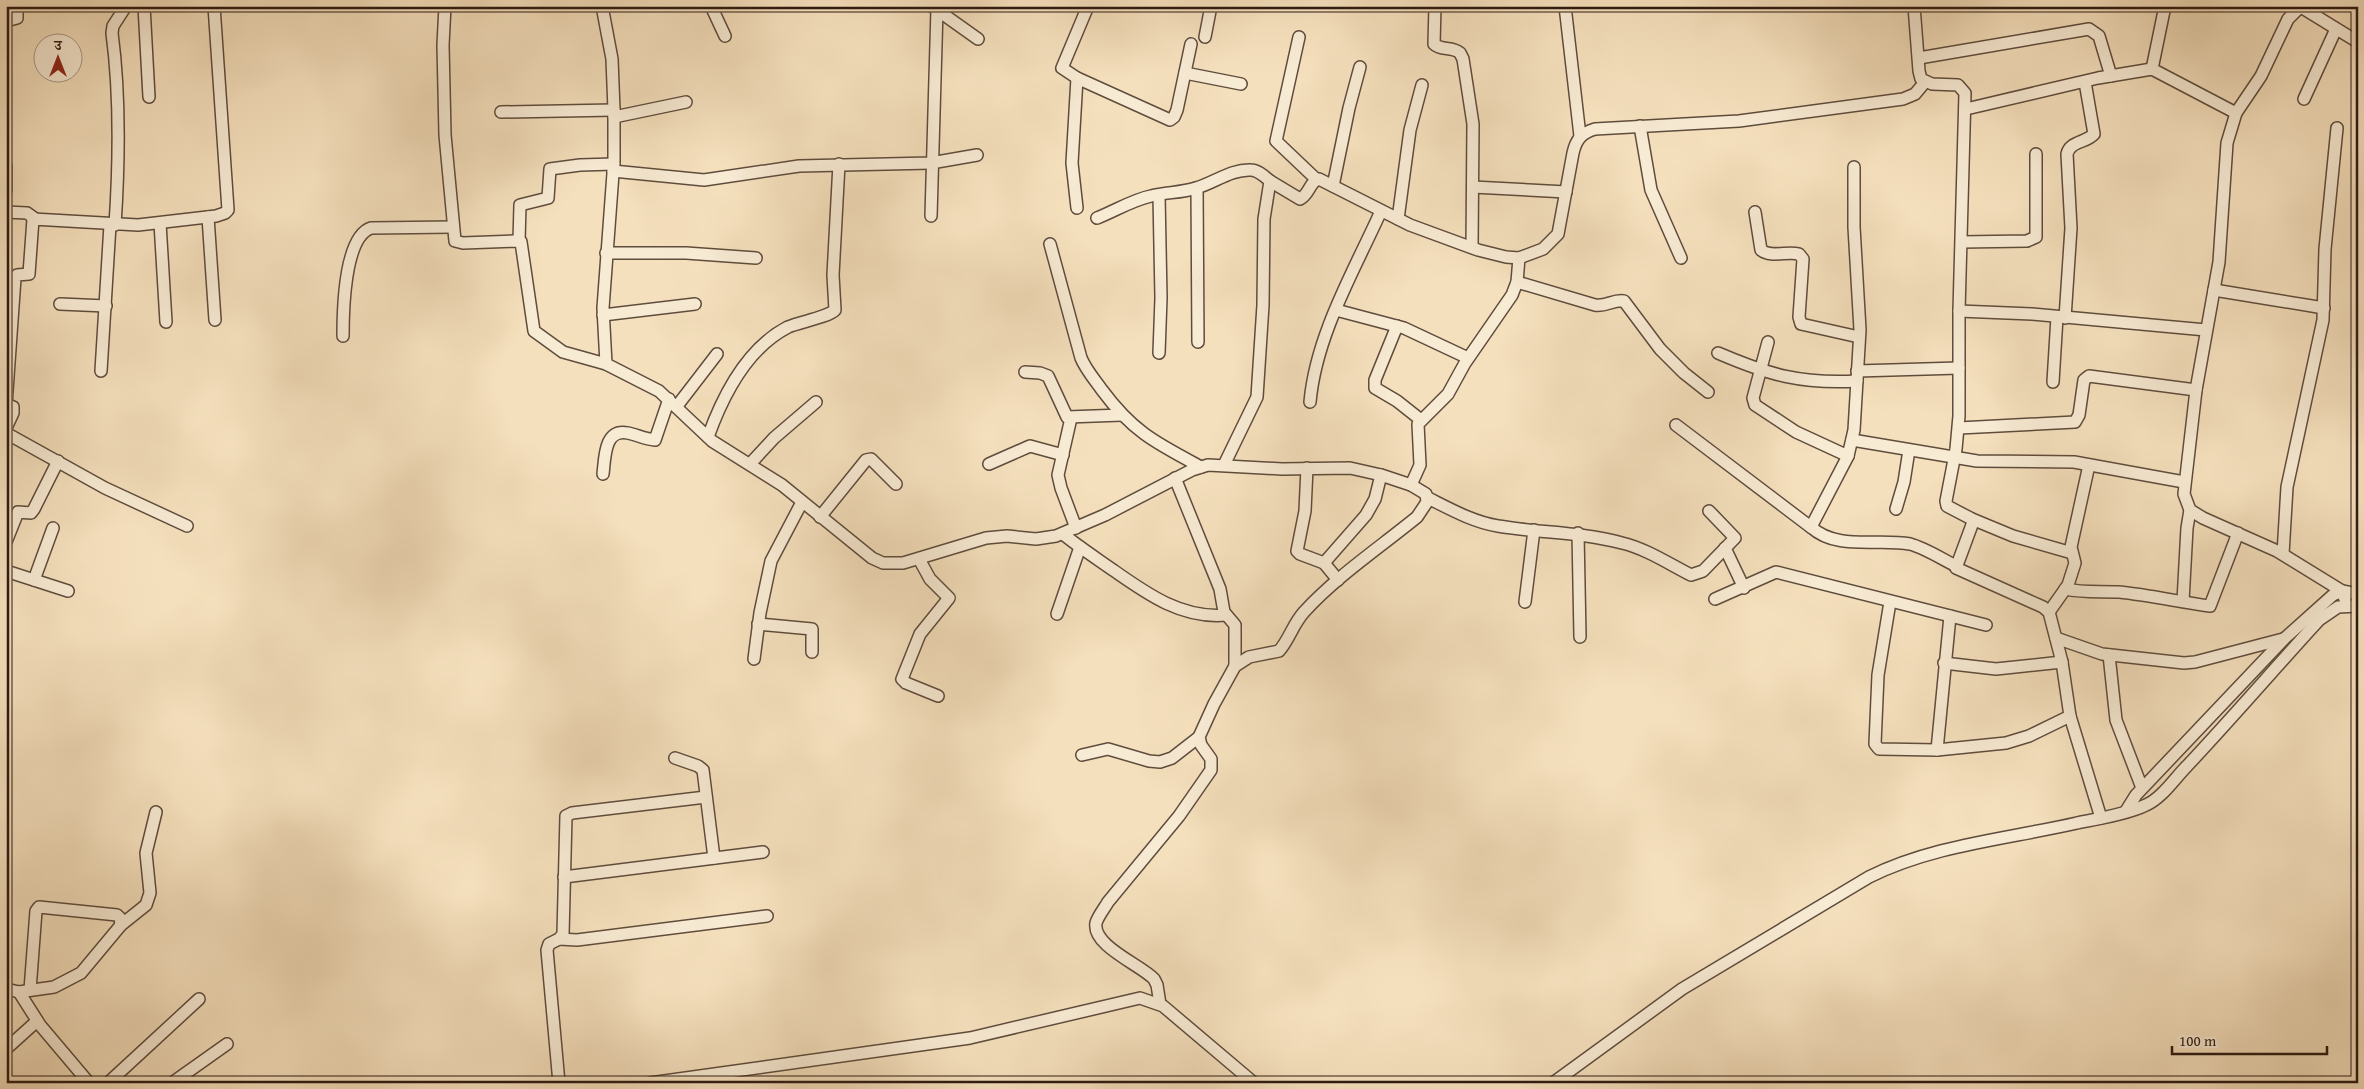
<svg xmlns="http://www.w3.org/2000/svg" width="2364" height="1089" font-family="'Gentium Book Plus','Noto Serif Devanagari',serif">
	<rect width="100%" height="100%" fill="#f5e0bd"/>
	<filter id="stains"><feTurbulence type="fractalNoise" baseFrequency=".004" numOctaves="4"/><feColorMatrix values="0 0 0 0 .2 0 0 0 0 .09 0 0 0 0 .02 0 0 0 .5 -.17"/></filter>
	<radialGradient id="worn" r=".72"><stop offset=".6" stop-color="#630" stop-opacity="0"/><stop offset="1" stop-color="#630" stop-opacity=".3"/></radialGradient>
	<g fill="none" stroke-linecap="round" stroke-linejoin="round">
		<g stroke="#5f4c3d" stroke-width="14">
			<g id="minor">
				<path d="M144,6l5,91"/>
				<path d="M445,6l-2,39 2,90 10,106 8,2 51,-2 7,1 13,89 29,21 43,12"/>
				<path d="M602,6l10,53 2,51v50l-11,148 3,56 53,27 53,50 70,44 90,73 11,5h20l83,-25 21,-2 29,3 20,-3 49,-21 87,-45 16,-5 74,4 68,-1 31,7 30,10 15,9 1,8 -10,15c-38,31 -80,59 -113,95 -11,12 -15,28 -25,39l-30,6 -14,9 -21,38 -15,33 2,8 10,14v11l-32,46 -71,86c-4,7 -10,14 -12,21 -4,23 45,42 58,56l3,6 3,19"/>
				<path d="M711,6l14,30"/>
				<path d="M1088,6l-26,62 15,10 93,42 4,-3 3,-7 14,-66"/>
				<path d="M1435,6l-1,38c7,7 18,2 26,9l3,6 10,65 -1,123"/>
				<path d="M1565,6l15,130"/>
				<path d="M1914,6l5,65 2,8 11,5 26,1 7,8 -6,218v105l-3,33 -10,52 1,5 23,12 3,4 -17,46 87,39 6,5 13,50 8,54 31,102"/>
				<path d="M2301,6l-13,13 -27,57 -25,37 -9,30 -8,119 -23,128 -12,104 6,16 13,8 74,33 65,40 5,14"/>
				<path d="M933,7l45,32"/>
				<path d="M2301,7l57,35"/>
				<path d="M6,21l11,-3v-12"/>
				<path d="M1205,37l6,-31"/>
				<path d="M1299,37l-23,104 40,38"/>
				<path d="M1919,58l170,-29 10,7 12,40"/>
				<path d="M2152,69l13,-63"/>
				<path d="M1185,73l56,11"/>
				<path d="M2304,99l32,-70"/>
				<path d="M1966,109l132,-31 54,-9 84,44"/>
				<path d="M501,112l113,-2"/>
				<path d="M614,117l72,-15"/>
				<path d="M1640,126l11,64 30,68"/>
				<path d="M6,166v24"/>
				<path d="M1854,167v60l6,103 -6,100 -6,26 -37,71c26,24 67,11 99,17 15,4 32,15 46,22"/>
				<path d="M613,171l91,9 95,-14 132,-3 46,-8"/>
				<path d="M1270,181l30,18c9,-4 10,-18 19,-20l91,46 68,25 28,7 13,1 24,-9 15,-15 15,-81c3,-13 8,-20 22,-24l144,-8 164,-22 12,-5 10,-12"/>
				<path d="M1333,186l16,-78 11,-41"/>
				<path d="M1473,187l93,5"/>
				<path d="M1197,188l1,154"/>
				<path d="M1159,195l2,103 -2,55"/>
				<path d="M1077,208l-5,-45 5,-85"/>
				<path d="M6,212l21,1 7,5"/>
				<path d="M1755,212l6,38c10,8 26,1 38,4l4,5 -4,58 2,7 58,13"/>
				<path d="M931,216l6,-207"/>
				<path d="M208,217l7,103"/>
				<path d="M1097,218c18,-7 35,-18 54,-22 15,-4 30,-3 45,-8 18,-5 35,-19 55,-18 7,0 14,7 19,11l-6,38 -1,86 -6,92 -33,68"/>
				<path d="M1398,219l12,-89 12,-45"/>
				<path d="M160,223l6,99"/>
				<path d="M115,225c4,-60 5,-132 -3,-192l1,-7 13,-20"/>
				<path d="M519,241l1,-36 28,-7 2,-29 30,-4 34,-1"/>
				<path d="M1962,242l65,-1 9,-4v-83"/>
				<path d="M1050,244l31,114c5,12 14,22 21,32 31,42 54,53 99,77"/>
				<path d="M606,253h80l70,5"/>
				<path d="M1517,282l78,23c11,2 19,-6 29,-4l36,48 24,24 24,19"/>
				<path d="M2214,290l110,18"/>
				<path d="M60,304l46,2"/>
				<path d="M1336,310l68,18 64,30"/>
				<path d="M1959,311l73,3 174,16"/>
				<path d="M603,315l92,-11"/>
				<path d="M2065,318l6,-90 -4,-74c3,-13 19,-11 27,-20l-9,-52"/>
				<path d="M1397,326l-22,54v8l22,13 24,19"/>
				<path d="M343,336c0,-24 1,-99 28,-108l82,-1"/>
				<path d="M1768,342l-15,56 2,7 41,27 52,24"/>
				<path d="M1718,353c51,22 83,31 139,28"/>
				<path d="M101,371l9,-146"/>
				<path d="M1857,371l102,-3"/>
				<path d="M1025,372l15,1 8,3 19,41 55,-2"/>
				<path d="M2053,382l4,-65"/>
				<path d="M1310,402c6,-67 44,-131 71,-191"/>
				<path d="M6,404l7,3v6l-7,15"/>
				<path d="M6,405l9,-127 2,-3 12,-1 4,-55 105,6 78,-9 9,-3 3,-3 -14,-204"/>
				<path d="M677,406l40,-52"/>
				<path d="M1071,418l-13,57 3,13 15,40"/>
				<path d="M1676,425l136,103"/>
				<path d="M1959,428l116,-6 4,-7 5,-35 5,-4 107,14"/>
				<path d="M6,433l99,55 82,38"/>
				<path d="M708,437c15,-42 39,-89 80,-110 12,-5 40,-10 47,-17l-2,-35 6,-111"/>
				<path d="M1852,440l125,21 97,1 110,20"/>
				<path d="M750,464l24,-26 42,-36"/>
				<path d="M989,464l41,-18 33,9"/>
				<path d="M1307,468l-2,43 -8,40 3,3 24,9 14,17"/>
				<path d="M603,474c2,-16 1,-46 25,-41 9,2 17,6 27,7l14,-41"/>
				<path d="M1175,478l45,111 4,23 11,13v41"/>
				<path d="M1411,485l9,-20 -2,-41 30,-30 17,-31 47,-68 5,-13 2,-24"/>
				<path d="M1428,498c22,11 45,24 70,28 42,7 83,6 124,17 25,6 47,21 69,32l12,-4 32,-33 -26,-27"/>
				<path d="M1896,509l8,-27 5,-32"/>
				<path d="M820,517l46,-57 5,-1 25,25"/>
				<path d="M1972,519l41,17 59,17"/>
				<path d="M1578,533l2,104"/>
				<path d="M1063,534c16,13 33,24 50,36 34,24 69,49 113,45"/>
				<path d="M6,542l12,-30 13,1 3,-4 24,-48"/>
				<path d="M1725,548l19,40"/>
				<path d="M2283,554l4,-67 36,-167 2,-71 12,-121"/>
				<path d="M919,559l11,20 19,19 -29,36 -18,45 4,4 32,13"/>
				<path d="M1324,563l42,-48 9,-16 6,-24"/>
				<path d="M6,571l62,20"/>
				<path d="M34,580l19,-52"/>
				<path d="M2065,589c19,4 35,2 54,3 30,3 61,10 91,14l28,-73"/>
				<path d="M1715,599l61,-27 210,53"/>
				<path d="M2183,601l4,-73 3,-18"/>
				<path d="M1525,602l9,-72"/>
				<path d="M1890,602l-12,73 -3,69 4,5 58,1 69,-7 23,-7 41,-20"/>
				<path d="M2049,612l19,-27 7,-22 -4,-16 18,-82"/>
				<path d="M1057,614l23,-67"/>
				<path d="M758,624l54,5v23"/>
				<path d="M2056,638l46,16 82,9 11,-1 88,-23"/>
				<path d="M2109,655l7,65 26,68"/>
				<path d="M754,659l6,-46 11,-52 31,-59"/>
				<path d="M1944,663l52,6 66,-7"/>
				<path d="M1937,750l13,-134"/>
				<path d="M1082,755l26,-6 41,12 11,1 12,-4 27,-21"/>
				<path d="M675,758l23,8 5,4 11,88"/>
				<path d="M2126,811l10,-16 149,-157 48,-43 9,-4 16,3"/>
				<path d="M564,877l199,-25"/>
				<path d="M559,939l18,1 190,-24"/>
				<path d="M6,989l13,3 21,33 49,58"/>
				<path d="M30,990l6,-79 3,-4 78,8 3,3 1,7"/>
				<path d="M19,992l35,-5 27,-14 40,-48 25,-20 4,-12 -4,-40 10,-41"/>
				<path d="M6,1049l31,-28"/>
				<path d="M108,1083l91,-84"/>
				<path d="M172,1083l55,-39"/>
				<path d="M559,1083l-12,-133 2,-6 10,-5 4,-5 3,-118 6,-3 134,-16"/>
				<path d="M650,1083l320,-45 170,-40 23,8 91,77"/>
				<path d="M1553,1083l129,-94 187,-112c64,-32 138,-38 208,-54 20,-4 51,-9 69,-18 16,-7 29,-27 41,-39 45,-48 88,-98 132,-146l19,-13 20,-1"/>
			</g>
		</g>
		<use href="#minor" stroke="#f8ebd4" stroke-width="11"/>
	</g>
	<rect width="2364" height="1089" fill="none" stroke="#f5e0bd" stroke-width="25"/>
	<rect x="8" y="8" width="2349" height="1074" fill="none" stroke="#2d1a12" stroke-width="2.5"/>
	<rect x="12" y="12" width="2339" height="1064" fill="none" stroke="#2d1a12"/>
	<g transform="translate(58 58)"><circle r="24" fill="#f8ebd4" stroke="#a79786"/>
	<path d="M0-4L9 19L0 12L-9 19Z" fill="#8f2418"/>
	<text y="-8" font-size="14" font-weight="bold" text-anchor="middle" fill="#2d1a12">उ</text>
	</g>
	<path d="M2172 1046v8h155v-8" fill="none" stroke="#2d1a12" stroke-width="2.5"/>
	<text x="2179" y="1046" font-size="15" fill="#2d1a12" stroke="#f8ebd4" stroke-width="4" paint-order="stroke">100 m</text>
	<rect width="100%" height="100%" filter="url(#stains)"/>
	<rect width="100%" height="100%" fill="url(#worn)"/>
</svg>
